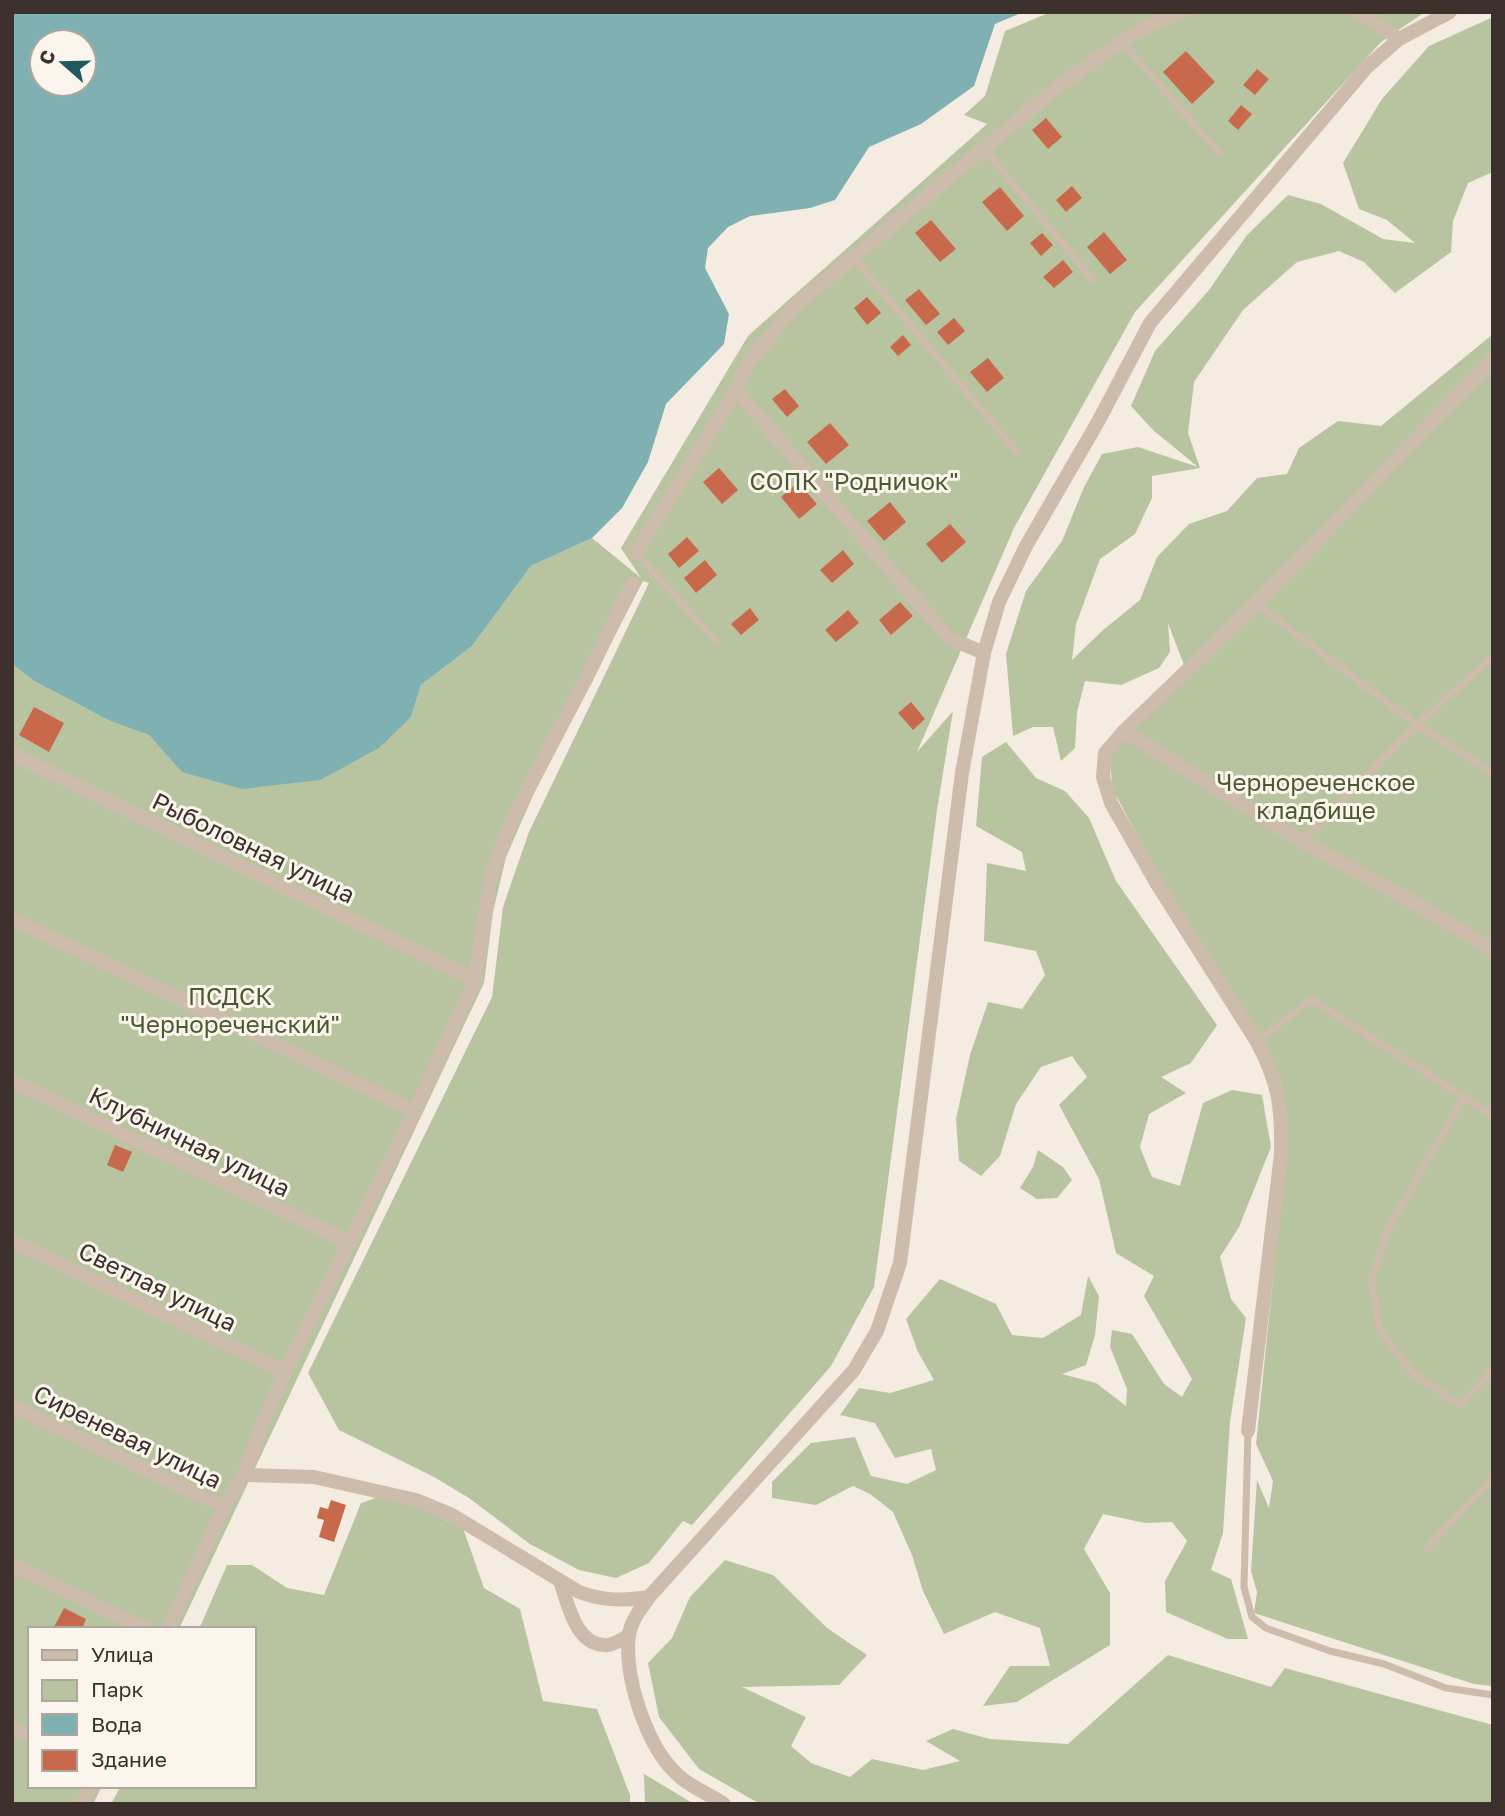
<svg xmlns="http://www.w3.org/2000/svg" width="1505" height="1816" font-family="'Golos Text',sans-serif">
	<rect width="100%" height="100%" fill="#f4ebe1"/>
	<g fill="#b8c4a0">
		<path d="M1051,12h374l-44,30 -246,270 -121,216 -97,224 36,-41 -16,99 -63,477 -43,79 -139,159 -9,-4 -34,42 -33,15 -37,-8 -49,-26 -61,-46 -35,-21 -95,-47 -31,-57 184,-376 11,-90 26,-75 120,-249 -6,-2 -108,210 -29,66 -13,55 -9,71 -305,646h-149v157h72l-9,18h-81v-1140l22,17 76,40 39,14 34,37 228,-55 10,-32 51,-39 59,-80 61,-28 49,40 -20,-30 127,-212 239,-212 -23,-9 21,-19 20,-65z"/>
		<path d="M1493,17v155l-25,11 -15,38 -2,31 -56,41 -31,-31 -25,-11 -42,11 -54,48 -49,72 -6,51 12,35 -48,8v22l-17,36 -35,25 -24,65 -4,36 30,-29 38,-31 17,-43 32,-33 38,-13 30,-33 30,-4 12,-26 39,-27 43,5 112,-92v1352l-19,-2 -220,-71 3,-21 -6,-21 6,-91 12,28 4,-27 -17,-37 30,-292 -2,-57 -124,-217 -48,-90 -2,-33 77,-82 -19,-50 2,29 -11,16 -38,17 -36,-4 -8,31 -2,36 -14,13 -8,-34h-20l-20,9 -7,-82 20,-63 36,-50 22,-54 18,-33 36,-7 60,20 -45,-37 -22,-24 24,-55 54,-61 38,-55 41,-40 33,9 62,35 32,4 -28,-23 -28,-11 -16,-46 39,-64 47,-53z"/>
		<path d="M1006,742l30,36 29,13 24,27 27,63 101,144 -26,38 -30,14 25,16 -37,21 -9,33 12,30 28,9 23,-83 29,-13 30,5 9,52 -32,80 -19,30 11,42 15,19 -16,104 -7,111 -12,37 20,9 17,60h-20l-62,-27 -1,-31 22,-40 -15,-19 -27,1 -42,-9 -19,35 26,44v52l-93,57 -34,4 27,-40h40l-10,-38 -45,-16 -51,22 -21,-43 -11,-36 -19,-43 -23,-18 -17,-8 -37,19 -44,-7v-16l39,-39 44,-6 16,39 36,8 29,-14 -5,-21 -36,9 -20,-35 -35,-8 19,-27 31,5 44,-13 -16,-28 -12,-33 34,-40 56,25 16,31 31,3 38,-23 7,-39 11,20 -4,39 -9,30 -24,9 34,9 30,23 1,-17 -17,-42 2,-17 20,4 32,50 18,13 10,-18 -48,-83 10,-20 -38,-23 -17,-74 -40,-74 28,-28 -15,-21 -31,11 -25,37 -16,52 -19,20 -22,-15 -3,-42 14,-64 18,-53 34,7 23,-34 -9,-24 -52,-10 3,-78 39,8 -4,-19 -46,-26 6,-69z"/>
		<path d="M1038,1150l25,17 9,13 -15,18 -20,1 -17,-11 13,-21z"/>
		<path d="M379,1497c29,3 57,19 84,31l21,60 36,21 23,92 54,8 33,86v9h-519l10,-18h133v-157h-55l28,-64h25l35,23 37,7 37,-92z"/>
		<path d="M725,1560l48,15 54,53 40,27 -28,30 -97,2 64,30 -15,29 20,17 39,14 22,-18 51,11 37,-9 -34,-20 27,-12 37,10 78,5 100,-89 103,32 14,-19 208,57v79h-733l-61,-35 -40,-52 -11,-54 24,-25 18,-41z"/>
		<path d="M644,1774l50,30h-49z"/>
	</g>
	<path fill="#7fb0b2" fill-rule="evenodd" d="M12,12h1011l-28,12 -21,62 -53,38 -52,23 -34,53 -25,8 -60,8 -22,11 -20,21 -3,20 24,46 -5,30 -58,60 -18,58 -26,46 -30,30 -61,28 -59,80 -51,39 -10,32 -32,31 -59,32 -78,9 -60,-17 -33,-37 -39,-14 -76,-40 -22,-17zM42,42h42v42h-42z"/>
	<g fill="#c8694b">
		<path d="M1186,51l29,31 -23,22 -29,-32z"/>
		<path d="M1257,69l12,10 -14,16 -12,-10z"/>
		<path d="M1241,105l11,9 -14,16 -10,-9z"/>
		<path d="M1046,118l16,19 -14,12 -16,-19z"/>
		<path d="M1072,186l10,12 -16,14 -10,-12z"/>
		<path d="M1000,187l24,29 -17,15 -25,-29z"/>
		<path d="M931,220l25,29 -16,13 -25,-29z"/>
		<path d="M1104,232l23,28 -17,14 -23,-27z"/>
		<path d="M1042,233l11,12 -12,11 -11,-13z"/>
		<path d="M1063,260l10,12 -19,16 -11,-11z"/>
		<path d="M919,289l21,25 -14,11 -21,-25z"/>
		<path d="M867,297l14,16 -14,12 -13,-17z"/>
		<path d="M954,318l11,13 -17,14 -11,-13z"/>
		<path d="M903,335l8,10 -13,11 -8,-9z"/>
		<path d="M988,358l16,20 -17,14 -17,-20z"/>
		<path d="M785,389l14,17 -12,11 -15,-18z"/>
		<path d="M830,423l19,22 -23,19 -19,-22z"/>
		<path d="M719,468l19,22 -16,14 -19,-22z"/>
		<path d="M798,482l19,22 -18,15 -18,-22z"/>
		<path d="M890,502l16,20 -22,19 -17,-20z"/>
		<path d="M950,524l16,18 -24,21 -16,-19z"/>
		<path d="M687,537l12,14 -20,17 -11,-14z"/>
		<path d="M843,550l11,14 -22,19 -12,-13z"/>
		<path d="M705,560l12,15 -21,18 -12,-15z"/>
		<path d="M900,602l13,14 -22,19 -12,-15z"/>
		<path d="M750,608l9,12 -18,15 -10,-11z"/>
		<path d="M848,610l11,13 -23,19 -11,-12z"/>
		<path d="M911,702l14,17 -12,11 -15,-17z"/>
		<path d="M34,707l30,16 -15,29 -30,-17z"/>
		<path d="M115,1145l17,7 -9,20 -16,-7z"/>
		<path d="M331,1500l15,5 -12,37 -15,-5 5,-17 -7,-2 3,-11 8,2z"/>
		<path d="M64,1608l22,11 -4,10h-29z"/>
	</g>
	<g fill="none" stroke-linecap="round" stroke-linejoin="round">
		<g stroke="#cdbbac" stroke-width="7">
			<path d="M1122,42l99,113"/>
			<path d="M984,149l109,131"/>
			<path d="M854,258l163,194"/>
			<path d="M636,553l80,88"/>
			<path d="M1256,604l161,121 76,48"/>
			<path d="M1302,841l115,-116 76,-69"/>
			<path d="M1257,1042l54,-43 182,117"/>
			<path d="M1463,1099l-74,128 -18,54 9,49 33,44 47,31 33,-35"/>
			<path d="M1248,1431l-4,156 8,30 14,11 64,23 54,13 62,24 47,7"/>
			<path d="M1427,1548l66,-70"/>
		</g>
		<g stroke="#cdbbac" stroke-width="14">
			<path d="M1359,12l40,27"/>
			<path d="M736,390l213,248 35,15"/>
			<path d="M636,553l100,-163 11,-26 49,-59 264,-220 61,-43 32,-19 29,-11"/>
			<path d="M1124,731l177,110 117,64 75,45"/>
			<path d="M12,754l463,226"/>
			<path d="M12,919l403,192"/>
			<path d="M12,1081l337,161"/>
			<path d="M12,1241l273,131"/>
			<path d="M12,1406l212,101"/>
			<path d="M1248,1431l33,-277c1,-47 -2,-70 -24,-112l-100,-158 -46,-81 -8,-26 2,-24 19,-22 132,-127 237,-245"/>
			<path d="M244,1475l70,2 102,23 36,15 127,77c25,9 45,9 70,5l205,-227 23,-39 23,-68 62,-490 22,-120 15,-51 27,-56 73,-126 51,-97 217,-256 32,-28 51,-27"/>
			<path d="M12,1565l134,64"/>
			<path d="M560,1581c8,23 16,67 48,64 7,-1 15,-6 21,-10"/>
			<path d="M649,1597c-8,12 -18,23 -20,38 -6,40 18,113 49,140 12,12 31,19 46,29"/>
			<path d="M168,1629l56,-122 20,-32 17,-48 24,-55 130,-261 60,-131 16,-105 20,-53 77,-147 44,-91"/>
			<path d="M12,1728l18,8"/>
			<path d="M83,1804l8,-18"/>
		</g>
	</g>
	<g text-anchor="middle" dominant-baseline="central" stroke-width="6" stroke-linejoin="round" paint-order="stroke">
		<g font-size="24" fill="#4a5a2e" stroke="#fbf5ee">
			<text x="854" y="480">СОПК "Родничок"</text>
			<text x="1316" y="781">Чернореченское<tspan x="1316" dy="28">кладбище</tspan></text>
			<text x="230" y="995">ПСДСК<tspan x="230" dy="28">"Чернореченский"</tspan></text>
		</g>
		<g font-size="24" fill="#3b302b" stroke="#fbf5ee">
			<text transform="translate(254 847) rotate(26)">Рыболовная улица</text>
			<text transform="translate(190 1141) rotate(26)">Клубничная улица</text>
			<text transform="translate(158 1286) rotate(26)">Светлая улица</text>
			<text transform="translate(128 1436) rotate(26)">Сиреневая улица</text>
		</g>
	</g>
	<rect width="1505" height="1816" fill="none" stroke="#3b302b" stroke-width="28"/>
	<rect x="28" y="1627" width="228" height="161" fill="#fbf5ee" stroke="#aea6a0" stroke-width="2"/>
	<rect x="42" y="1650" width="35" height="10" fill="#cdbbac" stroke="#aea6a0" stroke-width="2"/>
	<text x="91" y="1662" font-size="21" fill="#3b302b">Улица</text>
	<rect x="42" y="1680" width="35" height="21" fill="#b8c4a0" stroke="#aea6a0" stroke-width="2"/>
	<text x="91" y="1697" font-size="21" fill="#3b302b">Парк</text>
	<rect x="42" y="1714" width="35" height="21" fill="#7fb0b2" stroke="#aea6a0" stroke-width="2"/>
	<text x="91" y="1732" font-size="21" fill="#3b302b">Вода</text>
	<rect x="42" y="1750" width="35" height="21" fill="#c8694b" stroke="#aea6a0" stroke-width="2"/>
	<text x="91" y="1767" font-size="21" fill="#3b302b">Здание</text>
	<g transform="translate(63 63) rotate(290)"><circle r="33" fill="#fbf5ee" stroke="#aea6a0" stroke-width="2"/>
	<path d="M0-5L12 26L0 18L-12 26Z" fill="#1f5a5e"/>
	<text y="-10" font-size="19" font-weight="bold" text-anchor="middle" fill="#3b302b">С</text>
	</g>
</svg>
